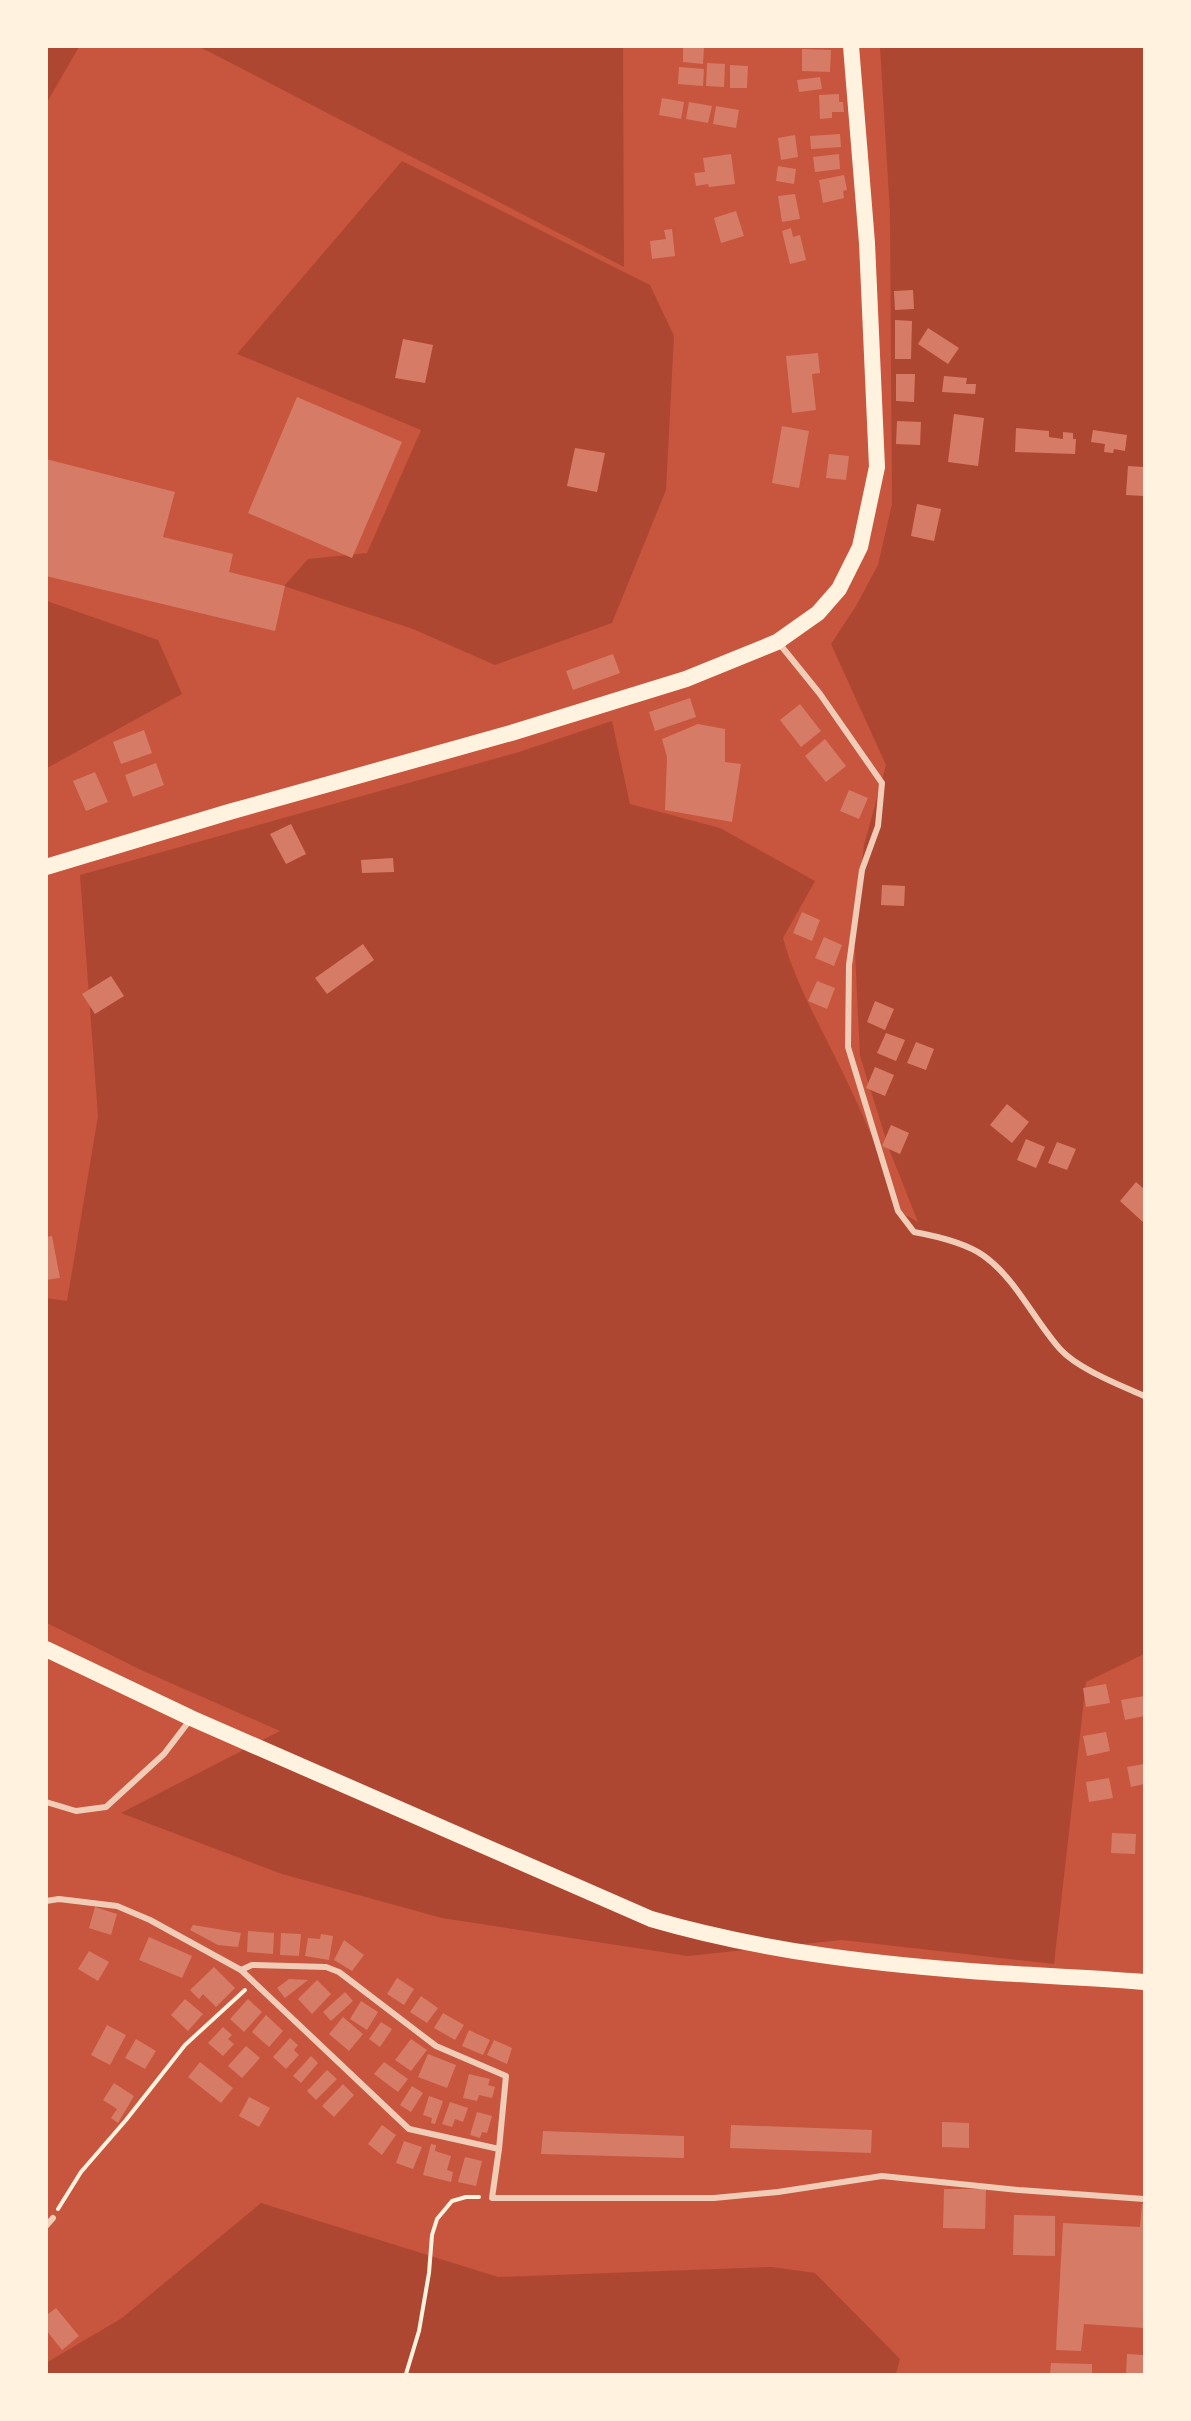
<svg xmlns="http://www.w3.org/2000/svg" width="1191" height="2421" font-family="Commissioner,sans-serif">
	<rect width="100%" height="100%" fill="#c8553d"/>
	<g fill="#ae4732">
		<path d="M47,46l32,1 -32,55 -1,-55z"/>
		<path d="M200,47h423l1,220z"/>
		<path d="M880,47h264v1607l-58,28 -32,282 -212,-24 -154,16 -246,-38 -160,-44 -161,-61 159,-82 -139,-61 -94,-47 -1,-325 21,3 31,-185 -18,-241 439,-123 93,-31 18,83 90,24 95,53 -32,57c13,47 38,89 59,133 22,45 42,91 56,140l20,11 -29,-73 -29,-93 -6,-124 10,-87 22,-80 -55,-121 25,-38 22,-41 14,-61 -2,-291z"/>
		<path d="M402,161l248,124 24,51 -8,154 -54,133 -117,42 -82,-36 -129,-43 24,-27 59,-6 54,-123 -184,-76z"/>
		<path d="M47,601l111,39 24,54 -135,74z"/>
		<path d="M261,2203l237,74 274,-10 43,6 85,86 -4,15h-849l-1,-11 76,-45z"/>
	</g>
	<g fill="#d67c66">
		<path d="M683,46h21l-1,18 -20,-2z"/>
		<path d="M802,49l29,1 -1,22 -28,-1z"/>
		<path d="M707,63l18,1 -1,23 -18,-1z"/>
		<path d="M730,65l18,1 -1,22h-17z"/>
		<path d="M679,67l25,2 -1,17 -25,-2z"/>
		<path d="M820,77l2,12 -23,3 -2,-12z"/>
		<path d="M839,94v8h4l1,10h-12v6l-12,1 -1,-24z"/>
		<path d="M662,98l22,4 -3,17 -22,-4z"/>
		<path d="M689,102l23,4 -4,17 -22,-4z"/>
		<path d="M716,106l23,4 -3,18 -23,-4z"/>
		<path d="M840,134l1,13 -30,2 -1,-13z"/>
		<path d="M795,135l3,22 -17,3 -3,-22z"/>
		<path d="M731,154l4,30 -26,3 -1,-3 -12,2 -2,-13 11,-1 -2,-14z"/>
		<path d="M839,154l1,15 -25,3 -2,-15z"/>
		<path d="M778,166l18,3 -2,15 -18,-3z"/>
		<path d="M844,175l3,15 -4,1 1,7 -21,5 -4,-23z"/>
		<path d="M795,194l5,25 -18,3 -4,-26z"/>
		<path d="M736,211l8,25 -23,7 -7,-25z"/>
		<path d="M791,228l2,9 7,-2 6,25 -16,4 -8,-33z"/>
		<path d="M672,229l3,27 -23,3 -2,-18 16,-2 -2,-9z"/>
		<path d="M913,290l1,19 -19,1 -1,-19z"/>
		<path d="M895,320l17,1 -1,38h-16z"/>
		<path d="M928,328l31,20 -11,16 -30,-20z"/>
		<path d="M403,339l30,6 -8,38 -30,-5z"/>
		<path d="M818,353l2,20 -8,1 4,36 -24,3 -6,-57z"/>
		<path d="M896,374h19l-1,28 -18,-1z"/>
		<path d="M944,376l23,2 -1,6h10l-1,10 -33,-2z"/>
		<path d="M297,397l105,45 -50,116 -104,-45z"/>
		<path d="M954,414l30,4 -6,48 -30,-4z"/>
		<path d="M897,421l24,1 -1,23 -24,-1z"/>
		<path d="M782,426l27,5 -10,57 -27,-5z"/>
		<path d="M1016,428l33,3v6l14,2v-7l10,1v6h3l-1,15 -60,-2z"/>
		<path d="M1093,430l34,5 -2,16 -11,-2 -1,4 -9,-1 1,-8 -14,-2z"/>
		<path d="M575,448l30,5 -8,39 -30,-6z"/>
		<path d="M829,454l20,2 -3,24 -20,-2z"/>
		<path d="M46,459l129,33 -12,45 70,17 -4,18 56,14 -10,45 -229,-55z"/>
		<path d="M1128,466l16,1v29l-18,-1z"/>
		<path d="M917,504l24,5 -7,32 -23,-5z"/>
		<path d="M613,654l7,19 -47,17 -7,-19z"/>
		<path d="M690,698l6,19 -41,14 -6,-19z"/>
		<path d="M800,704l21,27 -20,16 -21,-27z"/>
		<path d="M698,724l27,5v33l16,2 -9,58 -67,-12 2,-53 -5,-18z"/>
		<path d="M144,730l8,23 -31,11 -8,-22z"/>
		<path d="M825,739l21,27 -20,16 -21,-26z"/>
		<path d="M156,763l8,22 -31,12 -8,-22z"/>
		<path d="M95,772l13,30 -22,9 -13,-30z"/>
		<path d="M849,790l19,8 -9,21 -19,-8z"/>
		<path d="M291,824l15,30 -20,10 -16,-30z"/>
		<path d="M393,858l1,14 -32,1 -1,-13z"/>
		<path d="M882,885l23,1 -1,20 -23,-1z"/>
		<path d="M802,912l18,8 -8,21 -19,-8z"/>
		<path d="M824,937l18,8 -8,21 -19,-8z"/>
		<path d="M363,944l11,16 -47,34 -12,-16z"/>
		<path d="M111,976l13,20 -29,18 -13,-20z"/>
		<path d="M817,981l18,7 -8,21 -19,-8z"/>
		<path d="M875,1001l19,8 -9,21 -18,-8z"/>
		<path d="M886,1033l19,7 -9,21 -19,-8z"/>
		<path d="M916,1042l18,7 -8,21 -19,-7z"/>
		<path d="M875,1067l19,8 -9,21 -19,-8z"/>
		<path d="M1007,1104l22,18 -17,21 -22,-18z"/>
		<path d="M891,1125l18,8 -9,21 -18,-8z"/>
		<path d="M1026,1139l19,8 -9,21 -19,-8z"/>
		<path d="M1057,1142l19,7 -9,21 -19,-7z"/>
		<path d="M1136,1182l8,7v34l-24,-22z"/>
		<path d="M52,1236l8,42 -14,2v-43z"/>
		<path d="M1106,1684l4,19 -24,4 -3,-19z"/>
		<path d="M1144,1696v20l-19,4 -4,-20z"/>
		<path d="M1106,1732l4,19 -23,5 -4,-20z"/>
		<path d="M1144,1764v20l-13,3 -4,-20z"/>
		<path d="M1109,1778l4,20 -24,4 -3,-20z"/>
		<path d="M1112,1833l24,1 -1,20 -24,-1z"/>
		<path d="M95,1907l22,7 -6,21 -22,-7z"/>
		<path d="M193,1925l48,8 -3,14 -20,-2 -28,-15z"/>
		<path d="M248,1931l26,2 -1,21 -26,-2z"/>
		<path d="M281,1933l20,1 -2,22 -19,-1z"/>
		<path d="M321,1934l12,2 -4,24 -24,-4 3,-18 12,1z"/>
		<path d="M149,1937l43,19 -10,22 -43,-18z"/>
		<path d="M344,1940l20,15 -12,16 -18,-11z"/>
		<path d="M89,1951l20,11 -11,19 -20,-12z"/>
		<path d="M214,1967l21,21 -19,19 -13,-13 -4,5 -9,-9z"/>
		<path d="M397,1978l17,11 -10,16 -17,-11z"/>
		<path d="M289,1979l19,1 -23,18 -8,-10z"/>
		<path d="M317,1980l14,14 -19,20 -14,-15z"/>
		<path d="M345,1992l8,9 -22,20 -8,-9z"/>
		<path d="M421,1996l17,12 -11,15 -17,-11z"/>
		<path d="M185,1999l18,15 -15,17 -17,-16z"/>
		<path d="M248,1999l14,13 -18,20 -14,-13z"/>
		<path d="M361,2001l17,11 -11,18 -17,-11z"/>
		<path d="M443,2013l21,12 -9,15 -21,-12z"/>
		<path d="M266,2015l17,16 -14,16 -17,-15z"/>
		<path d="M343,2017l20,17 -14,17 -20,-17z"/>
		<path d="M381,2022l11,7 -12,18 -11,-8z"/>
		<path d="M107,2025l19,10 -16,30 -19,-10z"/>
		<path d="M223,2027l9,8 -4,4 6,5 -11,12 -15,-13z"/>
		<path d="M469,2030l21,10 -7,15 -21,-9z"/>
		<path d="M290,2038l8,7 -4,5 5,5 -13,14 -13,-12z"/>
		<path d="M136,2039l20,12 -11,18 -20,-11z"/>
		<path d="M411,2039l16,11 -16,21 -16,-11z"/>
		<path d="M494,2040l18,8 -5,16 -20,-9z"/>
		<path d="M246,2046l14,12 -18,20 -14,-12z"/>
		<path d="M428,2054l28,11 -9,23 -29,-11z"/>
		<path d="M311,2056l7,7 -17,20 -8,-7z"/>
		<path d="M200,2062l33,26 -12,15 -33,-26z"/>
		<path d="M384,2062l24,17 -10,13 -24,-18z"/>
		<path d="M327,2070l10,9 -21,21 -9,-9z"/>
		<path d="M469,2074l21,5 -2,6 7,2 -3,11 -13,-3 -2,6 -14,-3z"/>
		<path d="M114,2083l20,13 -16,27 -7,-5 6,-9 -14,-9z"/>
		<path d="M343,2084l11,11 -20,22 -12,-11z"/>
		<path d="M412,2086l11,7 -12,19 -11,-7z"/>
		<path d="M429,2096l14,5 -8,23 -4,-1 1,-5 -9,-3z"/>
		<path d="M249,2097l21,11 -11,19 -20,-11z"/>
		<path d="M450,2102l18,6 -5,14 -8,-3 -3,8 -10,-3z"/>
		<path d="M477,2112l15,4 -5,17 -5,-1 -2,6 -10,-3z"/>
		<path d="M942,2122l27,1v25l-27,-1z"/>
		<path d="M382,2125l14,10 -14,20 -14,-11z"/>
		<path d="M731,2125l141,5 -1,23 -141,-5z"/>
		<path d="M543,2131l141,5v22l-143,-4z"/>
		<path d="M404,2141l18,6 -9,22 -17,-6z"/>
		<path d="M431,2144l5,1 -1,6 16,5 -4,14 6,2 -2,10 -28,-7z"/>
		<path d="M465,2157l17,4 -6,25 -18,-4z"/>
		<path d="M944,2189h42l-1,40 -42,-1z"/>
		<path d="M1142,2204h2v124l-60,-4 -3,27 -25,-1 7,-127 77,4z"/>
		<path d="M1014,2215l41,1v40l-42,-1z"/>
		<path d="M56,2308l23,28 -17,14 -16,-20v-19l2,3z"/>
		<path d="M1127,2354l17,1v19h-18z"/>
		<path d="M1051,2363l41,1v10h-42z"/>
	</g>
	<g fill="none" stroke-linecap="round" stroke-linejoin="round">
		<g stroke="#fff3e0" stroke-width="4">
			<path d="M58,2209l23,-37 45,-52 59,-75 60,-55"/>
			<path d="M406,2374l13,-43 10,-58 3,-38 5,-16 15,-18 14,-4h13"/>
		</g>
		<g stroke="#f1ccb7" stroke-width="6">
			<path d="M778,642l42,52 62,89 -4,43 -16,44 -13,95 -1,82 50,164 16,21c22,4 52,11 70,24 32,23 50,64 76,93 18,20 60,36 84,47"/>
			<path d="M46,1802l30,9 30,-4 58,-53 26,-34"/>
			<path d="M46,1901l13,-2 58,7 33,14 91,50 168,159 90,20 -7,49h222l64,-6 104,-16 137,14 125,9"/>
			<path d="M241,1970l11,-5 74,2 13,5 97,74 70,30 -7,73"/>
			<path d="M46,2226l7,-8"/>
		</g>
		<g stroke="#fff3e0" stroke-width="16">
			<path d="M46,867l183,-55 282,-79 175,-54 91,-37 41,-29 21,-24 21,-42 17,-80 -10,-224 -16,-197"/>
			<path d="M46,1649l145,69 460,201c113,33 230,46 347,54 49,3 98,5 146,9"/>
		</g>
	</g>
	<rect width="1191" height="2421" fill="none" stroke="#fff3e0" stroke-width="96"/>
</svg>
